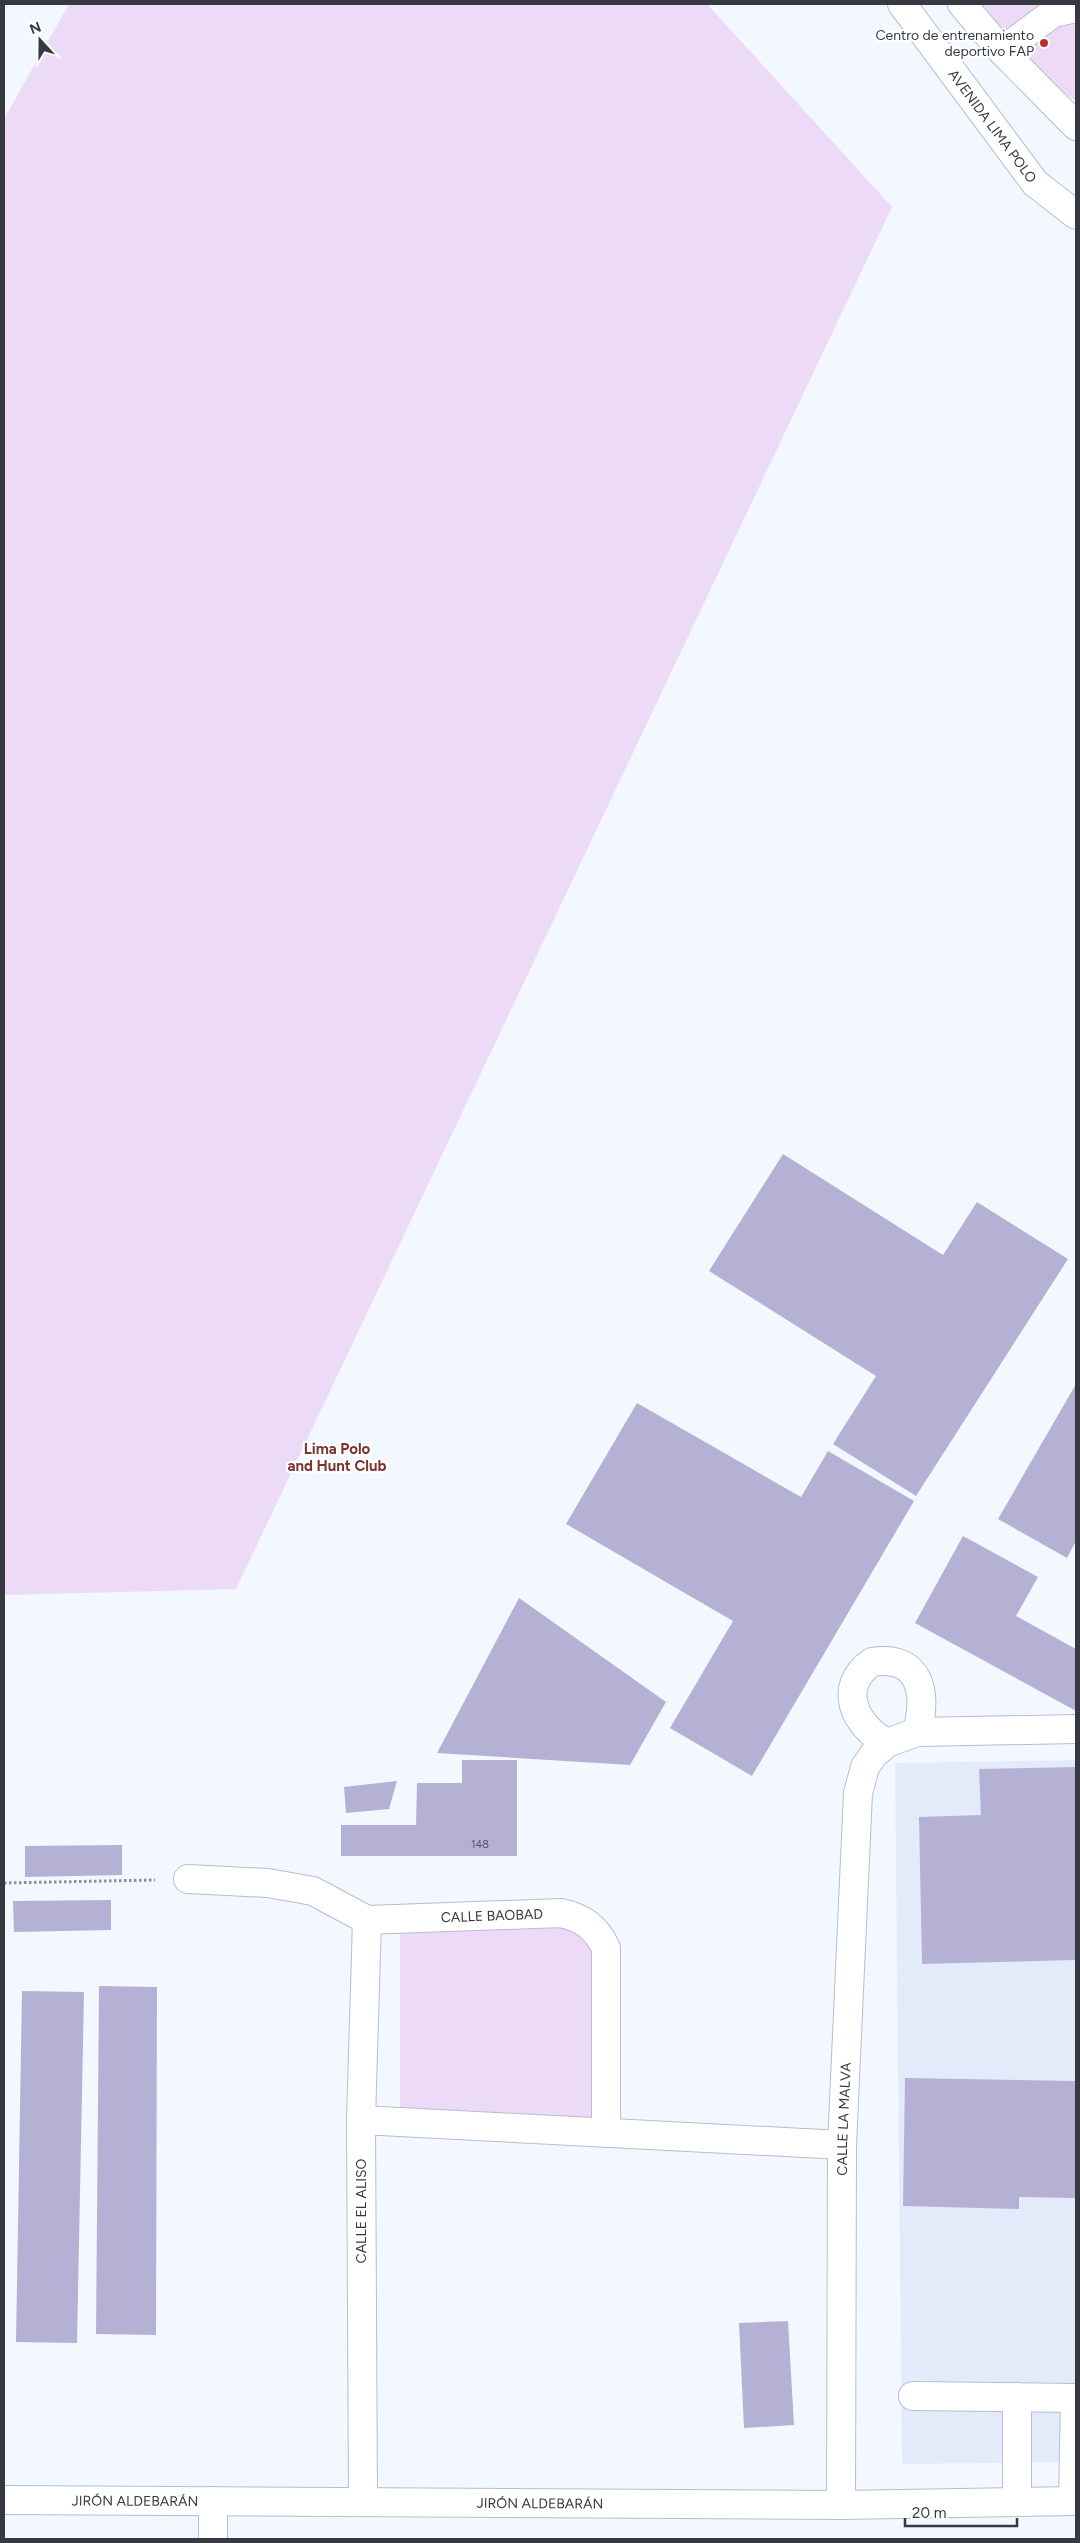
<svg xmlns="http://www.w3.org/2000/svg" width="1080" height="2543" font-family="Figtree,sans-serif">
	<rect width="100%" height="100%" fill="#f3f7ff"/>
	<path fill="#e3ebfb" d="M1076,1760v702l-174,2 -7,-701z"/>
	<g fill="#ecdaf6">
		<path d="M69,4h638l185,203 -656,1382 -232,6v-1476z"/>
		<path d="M979,4h97v97l-35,-24z"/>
		<path d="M400,1926h192l-1,195h-191z"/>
	</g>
	<g fill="#b5b1d5">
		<path d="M783,1154l160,101 34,-53 91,57 -152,237 -83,-52 43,-68 -167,-105z"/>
		<path d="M1076,1384v157l-9,17 -69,-39z"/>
		<path d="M637,1403l164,94 27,-46 86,50 -162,275 -82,-48 63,-107 -167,-97z"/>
		<path d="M963,1536l75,41 -22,39 60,33v62l-161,-88z"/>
		<path d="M519,1598l147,104 -36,63 -193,-12z"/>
		<path d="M462,1760h55v96h-176v-31h75l1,-42h45z"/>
		<path d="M1076,1767v193l-154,4 -3,-147 62,-2 -2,-46z"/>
		<path d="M397,1781l-8,28 -43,4 -2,-26z"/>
		<path d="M122,1845v30l-97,2v-31z"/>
		<path d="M111,1900v30l-97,2 -1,-31z"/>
		<path d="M99,1986l58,1 -1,348 -60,-1z"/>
		<path d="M22,1991l62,1 -7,351 -61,-1z"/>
		<path d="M905,2078l171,3 -1,117 -56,-1v12l-116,-3z"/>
		<path d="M788,2321l6,104 -50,3 -5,-105z"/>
	</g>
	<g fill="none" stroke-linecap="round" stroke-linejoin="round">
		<g stroke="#b5bed1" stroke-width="30">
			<g id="minor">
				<path d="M1002,51l51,-38 23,-5"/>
				<path d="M887,1743c-32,-17 -51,-56 -15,-81 50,-8 55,33 45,70"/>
				<path id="s1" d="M188,1879l80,4 45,8 54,29 194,-7c22,5 35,14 45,35v185"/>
				<path d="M361,2120l481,25"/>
				<path d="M913,2396l163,2"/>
				<path d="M1017,2397v105"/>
				<path id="s2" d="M4,2500l837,5 235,-4"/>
				<path d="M1073,2501l2,-103"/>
				<path d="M363,2502l-2,-382 6,-200"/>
				<path id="s3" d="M841,2505l1,-360 16,-352 7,-26 9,-13 13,-11 30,-11 159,-3"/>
				<path d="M213,2539v-38"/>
			</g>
		</g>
		<g stroke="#b5bed1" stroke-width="30">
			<g id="major">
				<path id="s4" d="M902,4l133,179 41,32"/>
				<path d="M962,4l40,47 74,75"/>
			</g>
		</g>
		<path stroke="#8b8f97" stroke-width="3" stroke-dasharray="2.5 2.5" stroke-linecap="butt" d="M4,1883l151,-3"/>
		<use href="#minor" stroke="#fff" stroke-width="28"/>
		<use href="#major" stroke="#fff" stroke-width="28"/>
	</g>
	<circle fill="#be2f2a" stroke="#fff" stroke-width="2" cx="1044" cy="43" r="5"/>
	<g text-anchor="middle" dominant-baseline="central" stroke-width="4.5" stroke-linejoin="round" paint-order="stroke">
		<g font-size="11" fill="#565766">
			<text x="480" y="1844">148</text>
		</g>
		<g font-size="14" fill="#363941" stroke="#fff" text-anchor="end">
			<text x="1034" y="35">Centro de entrenamiento<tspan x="1034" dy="16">deportivo FAP</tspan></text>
		</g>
		<g font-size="14" fill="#363941" stroke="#fff">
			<text stroke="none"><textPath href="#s4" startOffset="152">AVENIDA LIMA POLO</textPath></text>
			<text stroke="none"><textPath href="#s1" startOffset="312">CALLE BAOBAD</textPath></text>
			<text stroke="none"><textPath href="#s3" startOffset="386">CALLE LA MALVA</textPath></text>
			<text transform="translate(361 2211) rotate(-90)">CALLE EL ALISO</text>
			<text stroke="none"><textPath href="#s2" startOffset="131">JIRÓN ALDEBARÁN</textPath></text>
			<text stroke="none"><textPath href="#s2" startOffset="536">JIRÓN ALDEBARÁN</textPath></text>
		</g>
		<g font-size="15" font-weight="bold" fill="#7b342e" stroke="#fff">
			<text x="337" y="1449">Lima Polo<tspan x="337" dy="17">and Hunt Club</tspan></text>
		</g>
	</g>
	<rect width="1080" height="2543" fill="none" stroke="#363941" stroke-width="10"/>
	<g transform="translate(40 40) rotate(339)" stroke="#ffffff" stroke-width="4" paint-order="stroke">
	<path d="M0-4L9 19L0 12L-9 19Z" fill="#363941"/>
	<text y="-8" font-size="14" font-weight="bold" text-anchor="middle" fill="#363941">N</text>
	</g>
	<path d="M905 2518v8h112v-8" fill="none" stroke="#363941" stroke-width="2.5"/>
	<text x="912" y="2518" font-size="15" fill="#363941" stroke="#ffffff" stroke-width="4" paint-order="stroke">20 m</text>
</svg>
